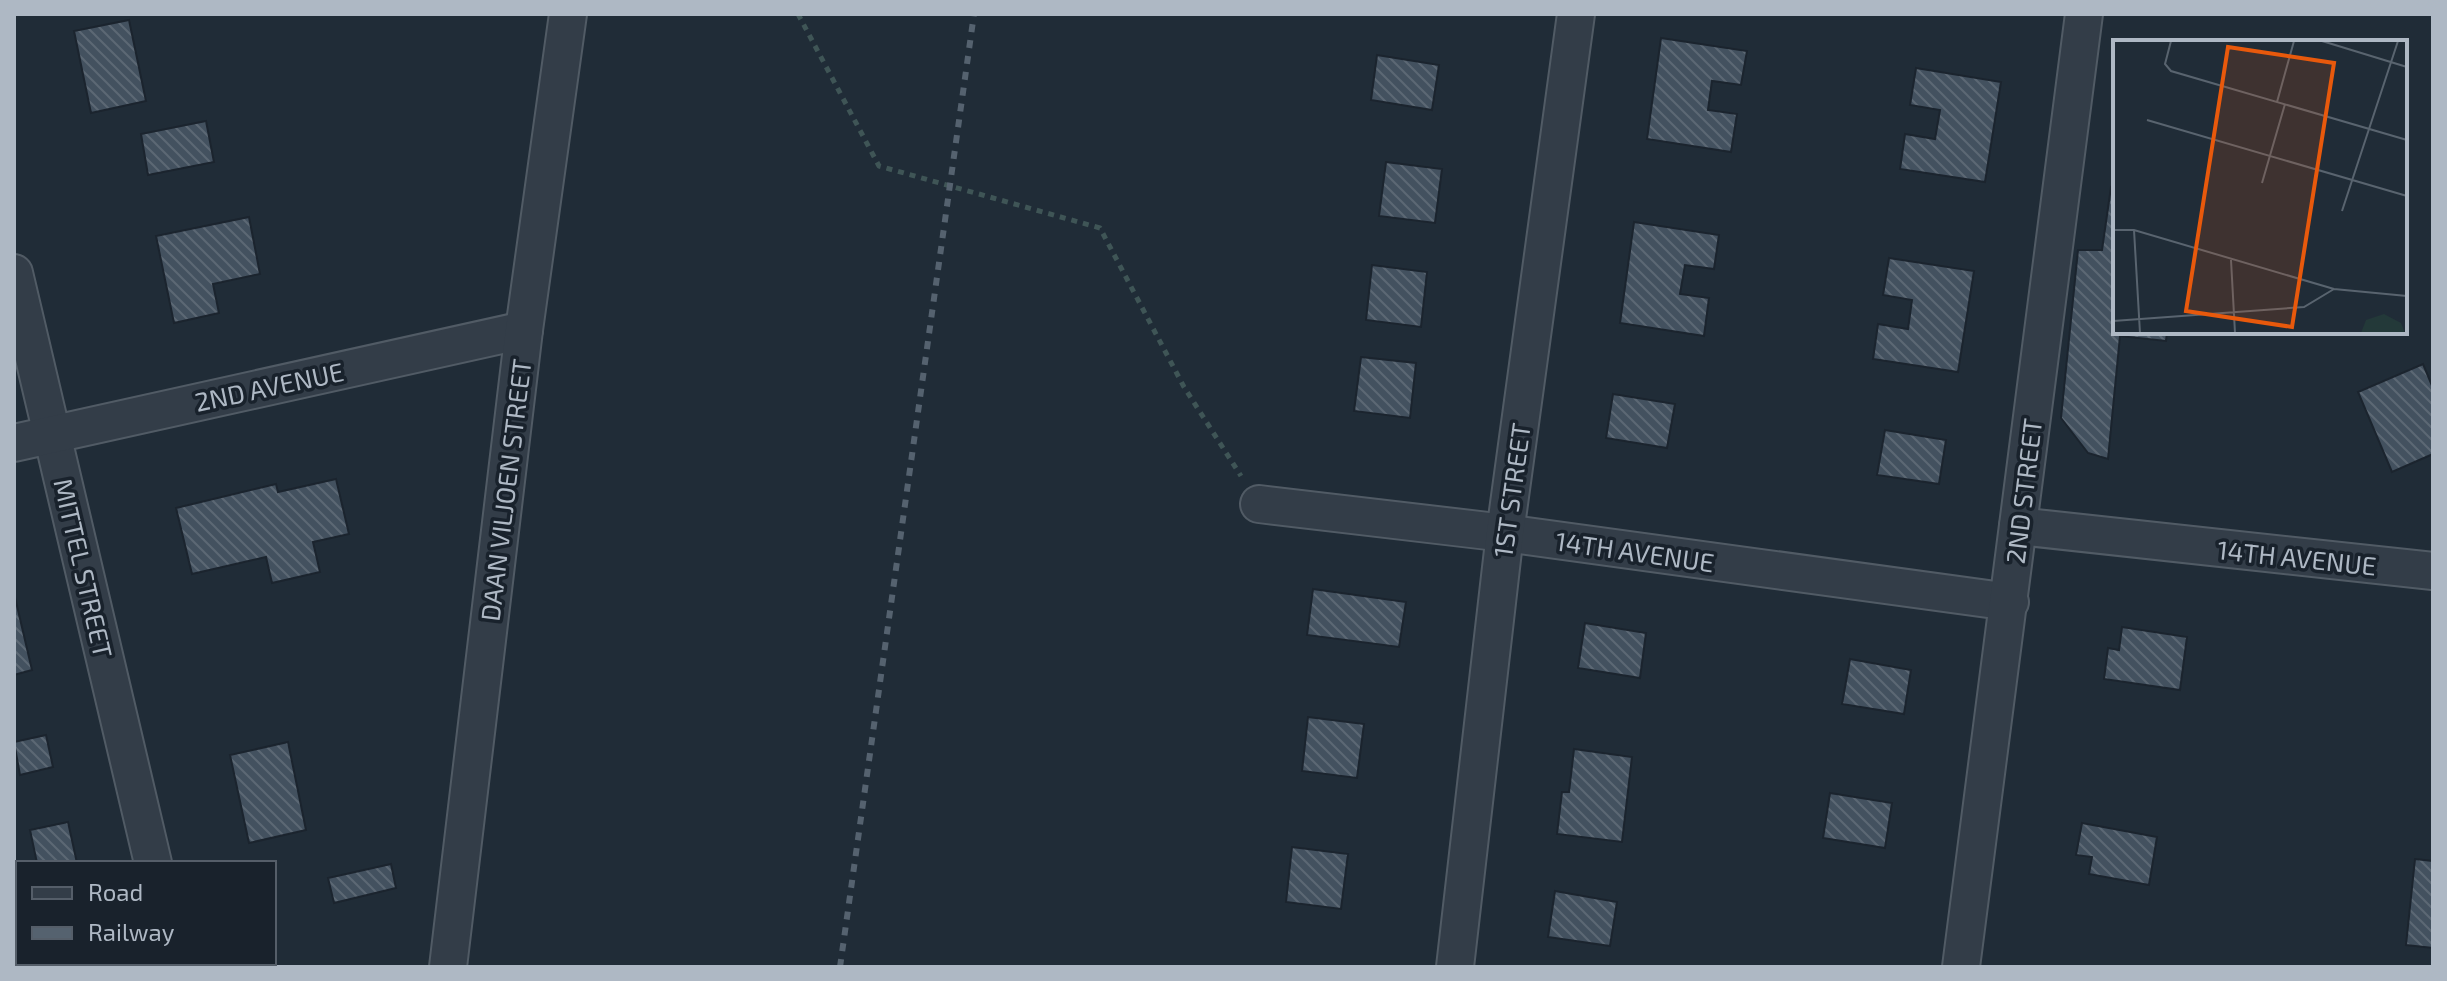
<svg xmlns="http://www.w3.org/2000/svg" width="2447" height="981" font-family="'Exo 2',sans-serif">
	<defs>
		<pattern id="building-back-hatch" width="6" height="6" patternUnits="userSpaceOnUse" patternTransform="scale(2)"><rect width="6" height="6" fill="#43515f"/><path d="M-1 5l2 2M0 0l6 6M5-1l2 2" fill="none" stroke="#5c6874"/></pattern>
	</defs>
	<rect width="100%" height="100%" fill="#202c37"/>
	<g fill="url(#building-back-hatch)" stroke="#1b242e" stroke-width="2">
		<path d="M129,20l17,81 -55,12 -17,-82z"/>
		<path d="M1661,38l86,13 -6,34 -29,-4 -4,29 29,4 -6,38 -84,-13z"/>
		<path d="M1377,55l62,10 -7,45 -61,-10z"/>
		<path d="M1916,68l85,14 -16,100 -85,-13 5,-35 30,5 5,-29 -30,-5z"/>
		<path d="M206,121l8,41 -66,13 -7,-41z"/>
		<path d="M1386,162l56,7 -7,54 -56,-7z"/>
		<path d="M2111,187l4,1v144h52l-1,9 -46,-5 -12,123 -20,-6 -27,-35 17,-168h24z"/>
		<path d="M249,217l11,57 -47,10 6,29 -45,10 -18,-87z"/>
		<path d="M1634,222l85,13 -5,34 -29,-4 -5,29 29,4 -5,38 -84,-13z"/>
		<path d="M1889,258l85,13 -16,101 -85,-13 5,-35 30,5 4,-29 -29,-5z"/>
		<path d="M1372,265l55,7 -6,55 -55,-7z"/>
		<path d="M1361,357l55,6 -6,55 -56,-7z"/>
		<path d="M2423,364l10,24v66l-41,18 -34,-80z"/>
		<path d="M1613,394l62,10 -8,44 -61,-10z"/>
		<path d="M1885,430l61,10 -7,44 -62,-9z"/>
		<path d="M336,479l13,55 -36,8 7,30 -48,11 -6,-26 -74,17 -16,-66 100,-24 2,8z"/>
		<path d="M1313,589l93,13 -7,45 -92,-12z"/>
		<path d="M14,593l18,77 -18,5z"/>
		<path d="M1585,623l61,10 -6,45 -62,-10z"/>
		<path d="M2122,627l65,10 -7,53 -76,-11 4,-31 11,2z"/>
		<path d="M1850,659l61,11 -7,44 -62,-10z"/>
		<path d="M1308,717l56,7 -7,54 -55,-7z"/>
		<path d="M46,735l7,32 -33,8 -6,-33z"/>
		<path d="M288,742l18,88 -57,13 -19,-88z"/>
		<path d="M1574,749l58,8 -10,85 -65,-8 5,-42h7z"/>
		<path d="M1830,793l62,10 -7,45 -62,-10z"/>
		<path d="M68,822l9,41h-40l-7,-33z"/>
		<path d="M2082,823l75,14 -8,48 -60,-11 3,-17 -16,-2z"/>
		<path d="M1292,847l56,7 -7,55 -55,-7z"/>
		<path d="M2415,859l18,2v87l-27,-3z"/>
		<path d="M391,864l5,24 -62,15 -6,-25z"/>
		<path d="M1555,891l62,11 -7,44 -62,-9z"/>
	</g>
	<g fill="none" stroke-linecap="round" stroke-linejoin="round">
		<g stroke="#515b65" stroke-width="40">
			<g id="minor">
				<path d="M14,273l139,590"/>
				<path d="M14,443l510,-113"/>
				<path d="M1259,504l246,29 505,69"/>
				<path d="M2018,526l415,45"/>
				<path d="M176,963l1,4"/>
				<path d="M448,967l76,-637 44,-316"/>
				<path d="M1455,967l50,-434 71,-519"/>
				<path d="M1961,967l123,-953"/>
			</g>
		</g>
		<path stroke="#3f5556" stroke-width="5" stroke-dasharray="6 6" stroke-linecap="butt" d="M798,14l81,152 221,62 84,159 57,89"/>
		<use href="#minor" stroke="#333d48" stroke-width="36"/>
		<path stroke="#55626f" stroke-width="6" stroke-dasharray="8 8" stroke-linecap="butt" d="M840,967l134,-953"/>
	</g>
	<g text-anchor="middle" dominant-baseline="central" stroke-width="7" stroke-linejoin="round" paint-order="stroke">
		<g font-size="26" fill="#aeb8c4" stroke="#19222c">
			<text transform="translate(269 386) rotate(-12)">2ND AVENUE</text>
			<text transform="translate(505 490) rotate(-83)">DAAN VILJOEN STREET</text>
			<text transform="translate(1511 490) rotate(-82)">1ST STREET</text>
			<text transform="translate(2023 491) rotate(-83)">2ND STREET</text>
			<text transform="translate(1635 551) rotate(8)">14TH AVENUE</text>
			<text transform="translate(2297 557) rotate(6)">14TH AVENUE</text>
			<text transform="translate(84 568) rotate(77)">MITTEL STREET</text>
		</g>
	</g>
	<g transform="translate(2113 40)">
		<rect width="294" height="294" fill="#202c37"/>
		<path d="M271,274l17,9 4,10h-44l5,-13z" fill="#233939"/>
		<path fill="none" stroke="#59646f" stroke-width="2" d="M58,1l-6,23 6,7 236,69M209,1l85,26M164,62l17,-61M34,80l260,76M149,143l23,-79M229,171l56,-170M0,190h21l200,59 73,7M21,190l6,103M118,220l4,73M0,281l191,-14 30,-18"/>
		<path fill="#e8590c" fill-opacity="0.15" stroke="#e8590c" stroke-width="4" d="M115,7l106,16 -42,264 -106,-16z"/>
		<rect width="294" height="294" fill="none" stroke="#aeb8c4" stroke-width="4"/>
	</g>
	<rect width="2447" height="981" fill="none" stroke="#aeb8c4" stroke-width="32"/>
	<rect x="16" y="861" width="260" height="104" fill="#19222c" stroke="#555e69" stroke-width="2"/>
	<rect x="32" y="887" width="40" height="12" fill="#333d48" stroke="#555e69" stroke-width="2"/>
	<text x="88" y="901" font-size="24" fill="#aeb8c4">Road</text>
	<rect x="32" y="927" width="40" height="12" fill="#55626f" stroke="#555e69" stroke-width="2"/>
	<text x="88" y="941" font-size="24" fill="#aeb8c4">Railway</text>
</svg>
